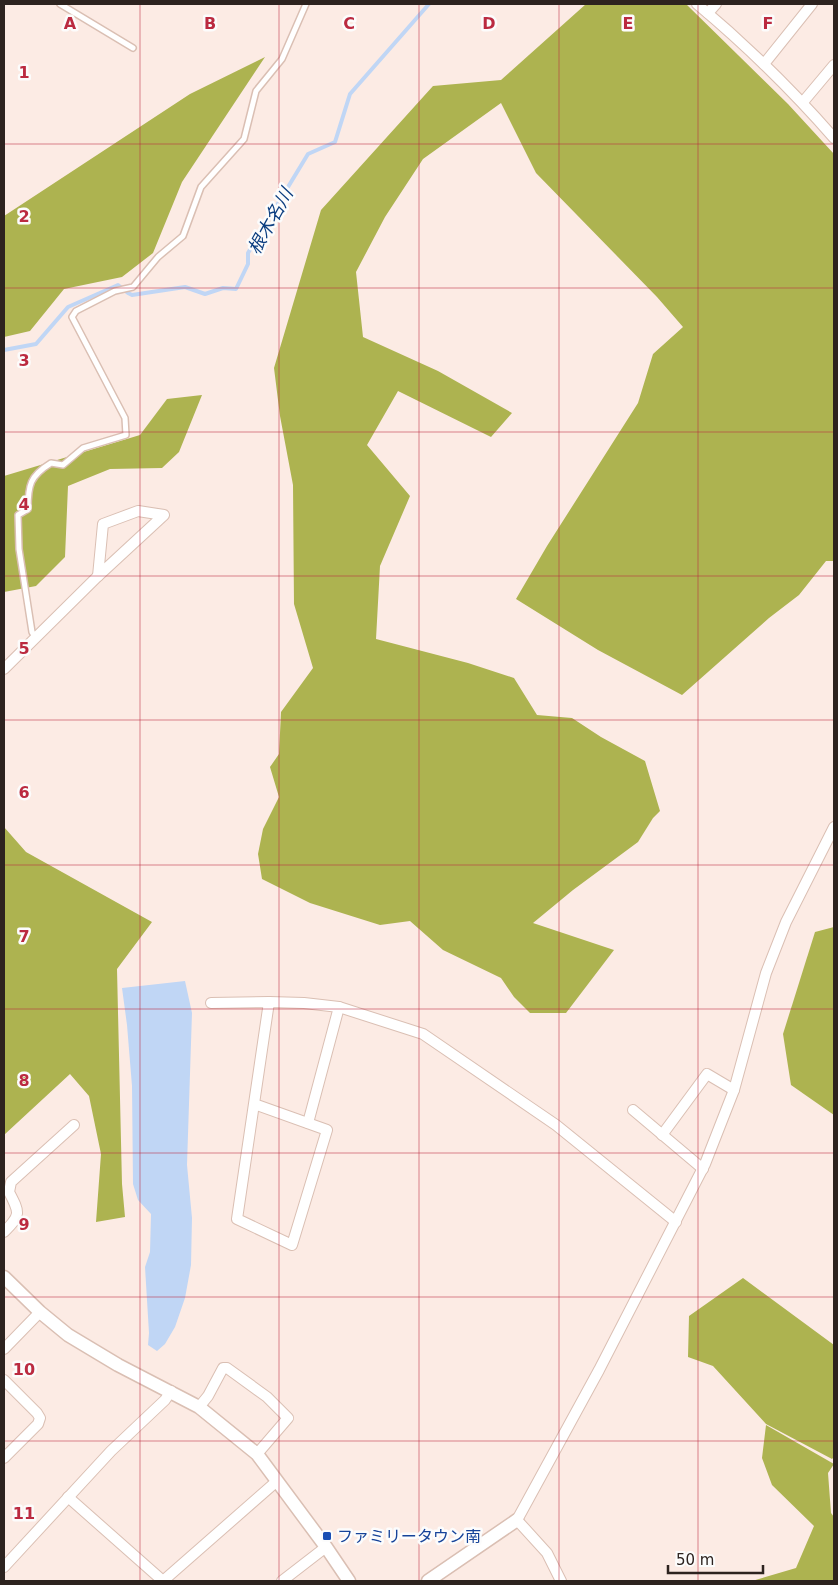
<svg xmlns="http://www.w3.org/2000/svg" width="838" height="1585" font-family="'DejaVu Sans','Noto Sans JP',sans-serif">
	<rect width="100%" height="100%" fill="#fcebe4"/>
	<g fill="#adb350">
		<path d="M586,4h100l102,100 46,50v407h-8l-27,34 -30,23 -87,77 -84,-45 -82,-51 31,-53 91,-143 15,-49 30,-27 -26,-30 -121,-124 -35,-70 -78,56 -38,58 -29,55 7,65 75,34 74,42 -21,24 -93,-46 -31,54 43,51 -30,70 -4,73 92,24 46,15 23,37 35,3 29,19 44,24 15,50 -7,7 -15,24 -65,48 -40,33 81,27 -48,63h-36l-16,-16 -13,-19 -58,-28 -33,-29 -30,4 -70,-22 -48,-24 -4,-25 5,-25 16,-32 -9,-30 9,-13 2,-42 32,-44 -19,-64 -1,-119 -13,-69 -6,-48 47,-158 112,-124 68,-6z"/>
		<path d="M265,57l-83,125 -29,71 -31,24 -58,12 -34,42 -26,6v-121l186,-122z"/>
		<path d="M202,395l-23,57 -17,16 -52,1 -42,17 -3,71 -29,29 -32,6v-116l136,-41 27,-36z"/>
		<path d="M4,827l22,25 126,70 -35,47 5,215 3,33 -29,5 5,-68 -12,-58 -19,-22 -66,61z"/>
		<path d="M834,927v188l-43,-30 -8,-51 32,-102z"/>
		<path d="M743,1278l91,67v112l-2,2 -66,-35 -53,-58 -25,-9 1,-41z"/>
		<path d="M766,1425l68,39 -6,9 3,40 3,4v64h-82l44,-13 18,-42 -42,-41 -10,-27z"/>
	</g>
	<path fill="#c0d6f5" d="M185,981l7,32 -5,152 5,53 -1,47 -6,33 -10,29 -10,17 -8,7 -9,-6 1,-12 -4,-66 5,-15 1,-38 -13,-14 -5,-16 -1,-98 -5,-61 -5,-37z"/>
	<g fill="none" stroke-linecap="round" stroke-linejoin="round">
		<path stroke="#c0d6f5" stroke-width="4" d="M4,350l32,-6 32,-37 50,-22 10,8 4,2 53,-8 20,7 18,-6 13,1 12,-25v-11l60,-99 27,-12 15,-48 79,-90"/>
		<g stroke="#dabfb3" stroke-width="8">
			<g id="service">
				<path d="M60,4l73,44"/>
				<path d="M36,638l-4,-6 -13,-83 -1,-34 10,-6c0,-24 2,-33 23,-46l12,2 20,-17 43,-13 -1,-17 -53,-101 4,-6 39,-20 18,-4 25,-30 25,-21 18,-49 43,-48 12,-48 26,-32 24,-55"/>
			</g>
		</g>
		<g stroke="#dabfb3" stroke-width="12">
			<g id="minor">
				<path d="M697,4c49,41 95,86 137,134"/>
				<path d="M708,13l8,-9"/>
				<path d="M764,64l48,-60"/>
				<path d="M803,102l31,-37"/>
				<path d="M138,511l26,4 -66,61 5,-52z"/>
				<path d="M4,669l94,-93"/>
				<path d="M211,1003l58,-1 35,1 35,4 84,27 133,91 120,97"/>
				<path d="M254,1104l73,26 -35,115 -55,-26 32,-217"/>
				<path d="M633,1110l70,59"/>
				<path d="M308,1123l31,-116"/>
				<path d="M662,1135l45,-61 27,16"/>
				<path d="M4,1232c17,-17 16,-19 5,-40l2,-10 63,-57"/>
				<path d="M4,1349l36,-37"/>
				<path d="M4,1380l33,33 3,5 -2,6 -34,34"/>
				<path d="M199,1407l9,-11 15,-28h4l40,29 21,21 -31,36"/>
				<path d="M68,1497l95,84"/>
				<path d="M4,1567l107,-116 54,-51 6,-9"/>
				<path d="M163,1581l114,-100"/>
				<path d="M282,1581l44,-34"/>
				<path d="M561,1581l-14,-28 -30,-33 82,-150 106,-206 29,-74 32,-117 20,-51 48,-95"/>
			</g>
		</g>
		<g stroke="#dabfb3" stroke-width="15">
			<g id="tertiary">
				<path d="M4,1277l36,35 28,23 50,30 81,42 58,47 69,93 23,34"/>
				<path d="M428,1581l89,-61"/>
			</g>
		</g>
		<use href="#service" stroke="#fff" stroke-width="5"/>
		<use href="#minor" stroke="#fff" stroke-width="10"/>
		<use href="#tertiary" stroke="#fff" stroke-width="12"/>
	</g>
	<path fill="none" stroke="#bb2a40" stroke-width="1" stroke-opacity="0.55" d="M140,4v1577M279,4v1577M419,4v1577M559,4v1577M698,4v1577M4,144h830M4,288h830M4,432h830M4,576h830M4,720h830M4,865h830M4,1009h830M4,1153h830M4,1297h830M4,1441h830"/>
	<rect fill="#1a4fb4" stroke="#fcfcfc" stroke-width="2" x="322" y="1531" width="10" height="10" rx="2.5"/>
	<g text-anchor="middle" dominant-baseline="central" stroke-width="5" stroke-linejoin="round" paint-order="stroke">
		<g font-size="16" fill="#164399" stroke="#fcfcfc" text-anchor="start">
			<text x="337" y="1536">ファミリータウン南</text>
		</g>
		<g font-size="18" font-style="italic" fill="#0d3f81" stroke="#fcfcfc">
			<text transform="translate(270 221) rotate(-61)">根木名川</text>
		</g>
	</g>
	<g font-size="16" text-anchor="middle" font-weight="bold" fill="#bb2a40" stroke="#fcfcfc" stroke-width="5" stroke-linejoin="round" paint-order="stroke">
		<text x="70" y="29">A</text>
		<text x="210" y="29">B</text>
		<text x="349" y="29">C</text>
		<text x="489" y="29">D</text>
		<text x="628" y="29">E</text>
		<text x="768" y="29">F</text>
		<text x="24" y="78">1</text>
		<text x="24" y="222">2</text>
		<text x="24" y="366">3</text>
		<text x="24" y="510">4</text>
		<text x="24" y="654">5</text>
		<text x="24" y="798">6</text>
		<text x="24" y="942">7</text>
		<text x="24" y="1086">8</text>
		<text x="24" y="1230">9</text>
		<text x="24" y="1375">10</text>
		<text x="24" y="1519">11</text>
	</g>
	<rect width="838" height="1585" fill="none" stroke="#2d231f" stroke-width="10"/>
	<path d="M668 1565v8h95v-8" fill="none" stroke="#2d231f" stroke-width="2.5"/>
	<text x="676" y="1565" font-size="15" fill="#2d231f" stroke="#fcfcfc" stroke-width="4" paint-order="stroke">50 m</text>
</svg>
